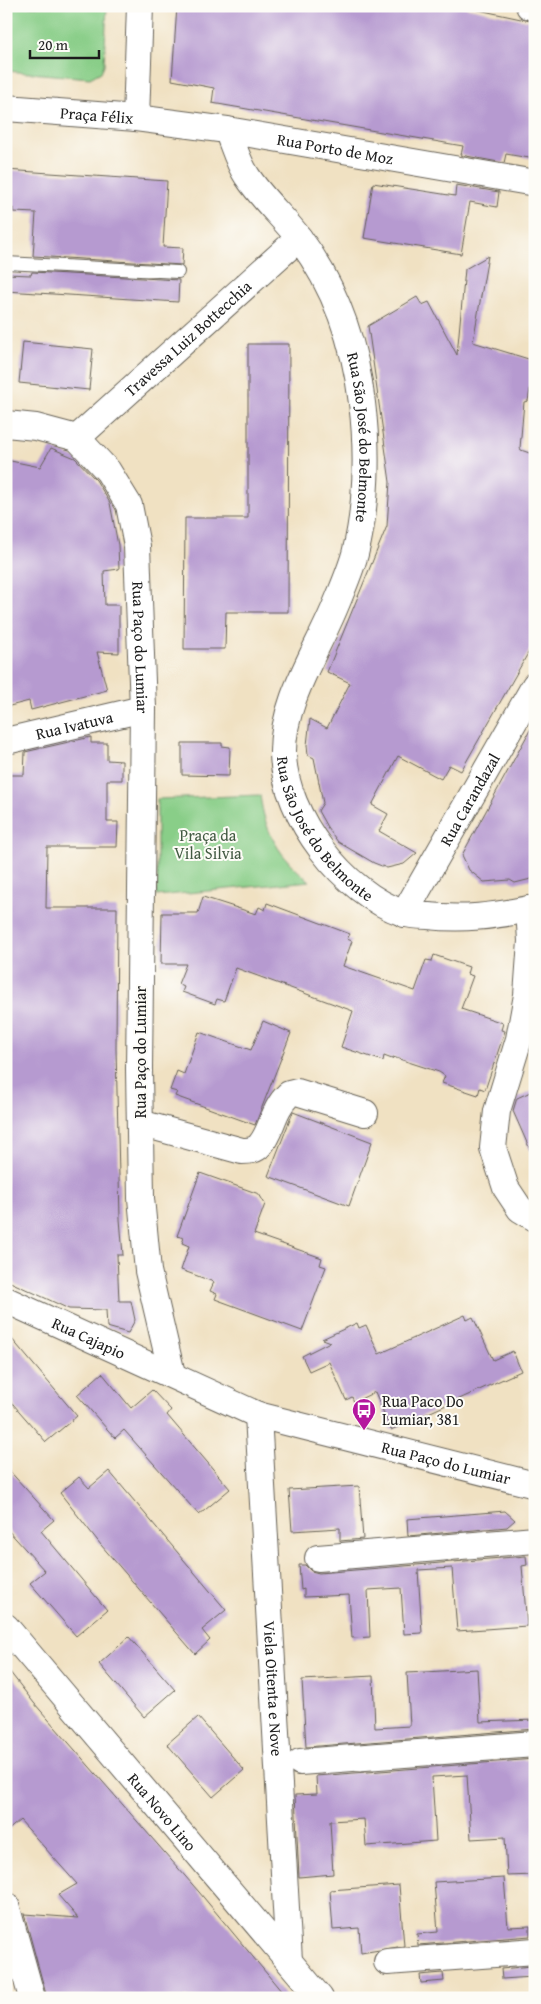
<svg xmlns="http://www.w3.org/2000/svg" width="541" height="2004" font-family="'Gentium Book Plus',serif">
	<rect width="100%" height="100%" fill="#fdfcf7"/>
	<filter id="ink" filterUnits="userSpaceOnUse"><feTurbulence type="fractalNoise" baseFrequency=".02" numOctaves="2"/><feDisplacementMap in="SourceGraphic" scale="10" xChannelSelector="R" yChannelSelector="G"/><feConvolveMatrix kernelMatrix="1 2 1 2 8 2 1 2 1" color-interpolation-filters="sRGB"/></filter>
	<filter id="wash" filterUnits="userSpaceOnUse"><feTurbulence type="fractalNoise" baseFrequency=".0096" numOctaves="4" result="noise"/><feDisplacementMap in="SourceGraphic" scale="20" xChannelSelector="R" yChannelSelector="G"/><feGaussianBlur stdDeviation="1.12" result="paint"/><feColorMatrix in="noise" values="0 0 0 0 0 0 0 0 0 0 0 0 0 0 0 0 0 1.4 0 .05"/><feComposite in="paint" operator="in"/></filter>
	<g filter="url(#wash)">
		<rect width="100%" height="100%" fill="#f0e1c2"/>
		<g fill="#89ce88" stroke="#527552">
			<path d="M6,6h101l-3,59 -3,7 -11,6 -84,-7z"/>
			<path d="M260,795c5,38 19,62 50,86l-153,15v-97z"/>
		</g>
		<g id="blocks">
			<g fill="#b69ad0">
				<path d="M177,6h283l75,16v137l-29,-5 -2,9 -43,-8 2,-9 -251,-43 2,-15 -42,-8z"/>
				<path d="M6,170l161,11 -4,66 20,1 -1,17 -149,-9 3,-43 -23,-1v-4l-7,-1z"/>
				<path d="M373,183l82,13 1,-11 43,7 -2,15 -27,-5 -9,52 -97,-16z"/>
				<path d="M488,256l-15,86 62,19 -7,40 -4,1 -4,46 1,2 14,5v186l-74,130 -12,-6 -8,14 -43,-23 -26,49 16,9 -9,17 38,22 -13,11 -17,4 -13,-5 -36,-21 -11,-15 -9,-16 5,-8 -9,-45 -6,-3 -1,-10 3,-26 17,9 23,-45 -23,-11 60,-146 3,-44 -22,-156 49,-29 5,8 7,-3 28,53 8,-86z"/>
				<path d="M32,272l147,8 -1,22 -172,-11v-17l25,1z"/>
				<path d="M23,342l70,7 -4,41 -70,-7z"/>
				<path d="M248,344h41l-1,268h-62l-1,37h-41l1,-131h63z"/>
				<path d="M51,448l24,10 21,22 14,23 8,42 1,24 -15,2 1,34h14v48l-22,-1 10,38 -76,20 -2,-9 -23,6v-247l34,7z"/>
				<path d="M535,721v157l-20,5 -5,-3 -26,2 -15,-12 -7,-15z"/>
				<path d="M91,737v6h16v17l15,1v19h-15v42h11l-1,25h-70l-1,61h71l-1,141 4,170 3,36h-6l2,46h12l4,19 -7,13 -21,-6 -1,-17 -37,-1 -63,-29v-505h18l1,-23z"/>
				<path d="M182,743h40v3l8,1 -1,29 -47,-1z"/>
				<path d="M203,897l53,17 3,-7 6,3 2,-7 83,31 -3,5 5,2 -9,25 72,25 11,-31 6,1 2,-6 35,12 -2,7 6,2 -12,33 42,14 -2,7 4,1 -20,59 -5,-2 -2,7 -36,-12 3,-7 -6,-4 -46,-15 -1,2 -8,-3 -1,5 -42,-14 12,-36 -117,-43 -12,33 -7,-2 -2,5 -33,-12 2,-5 -6,-3 8,-20h-25l1,-51h36z"/>
				<path d="M263,1021l28,12 -36,92 -80,-29 2,-4 -7,-2 7,-19 7,3 15,-42 52,18z"/>
				<path d="M535,1090v71l-22,-50 4,-13z"/>
				<path d="M293,1112l79,30 -23,64 -81,-30z"/>
				<path d="M200,1173l59,21 6,10 -11,30 68,24 -2,7 6,2 -24,64 -87,-32 2,-5 -7,-3 4,-9 -33,-12 8,-24 -7,-3 2,-5 -7,-2z"/>
				<path d="M465,1315l2,5 6,-3 20,43 20,-9 8,20 -130,59 -16,-38 -21,10 -2,-5 -6,3 -17,-38 -20,9 -7,-15 28,-14 -8,-3 35,-16 2,5 7,-3 13,29z"/>
				<path d="M6,1332l71,84 -31,26 -40,-46z"/>
				<path d="M102,1373l29,35 21,-18 19,20 -4,5 63,74 -31,26 -75,-85 -9,8 -38,-43z"/>
				<path d="M6,1467l48,53 -13,11 66,79 -31,26 -46,-53 15,-12 -39,-43z"/>
				<path d="M109,1471l117,139 -24,20 8,10 -15,14 -94,-109 -41,-52 19,-16 10,11z"/>
				<path d="M359,1486l4,53 -23,2v-13l-48,3 -3,-41z"/>
				<path d="M505,1511l10,9 -8,7 -99,9 -1,-17z"/>
				<path d="M526,1556l1,9 -5,1 5,60 -70,5 -5,-63 -34,2 4,63 -18,1 -3,-46 -33,2 2,47 -18,1 -3,-43 -45,2v-8l-3,1 -2,-25h6l6,6 8,2z"/>
				<path d="M129,1637l46,53 -31,27 -45,-53z"/>
				<path d="M6,1667l28,36 165,189 88,106h-240l-23,-84 54,4 -20,-23 19,-11 -57,-64 -14,12z"/>
				<path d="M477,1669l3,53 55,-2v9l-229,18 -4,-67 71,-4 2,52 35,-2 -3,-53z"/>
				<path d="M198,1717l46,53 -31,27 -46,-53z"/>
				<path d="M535,1759v116l-28,1 -2,-39 -34,2 -4,-64 -35,2 4,64 -70,5 -2,-27 -34,2 3,53 -34,3 -4,-82 22,-1 -1,-18z"/>
				<path d="M504,1878l4,49 22,-1v10l-112,9 -1,-11 21,-2 -4,-50z"/>
				<path d="M399,1885l5,61 -43,7 -2,-25 -26,2 -3,-40z"/>
				<path d="M532,1966l1,11 -31,2 -1,-10z"/>
				<path d="M443,1973l1,8 -23,2 -1,-8z"/>
			</g>
		</g>
	</g>
	<g filter="url(#ink)">
		<use href="#blocks" fill-opacity="0" stroke="#666156" stroke-width="1"/>
		<g fill="none" stroke-linecap="round" stroke-linejoin="round">
			<g stroke="#666156" stroke-width="14">
				<path id="service" d="M6,263l172,9"/>
			</g>
			<g stroke="#666156" stroke-width="28">
				<g id="minor">
					<path d="M529,6l6,1"/>
					<path id="s1" d="M6,108l130,10 91,12 308,53"/>
					<path d="M136,118l4,-112"/>
					<path id="s2" d="M227,130c6,14 11,33 20,46 15,23 36,41 52,62 36,48 56,106 63,165 6,47 5,105 -7,151 -5,18 -13,36 -20,53 -19,46 -53,95 -52,147 2,63 61,139 120,159 7,3 17,3 25,3 36,4 65,0 101,-7l6,1"/>
					<path id="s3" d="M6,424l30,3 41,11 31,33 21,34 8,41 6,163 -4,360 2,129 7,73 24,103"/>
					<path id="s4" d="M77,438l222,-200"/>
					<path id="s5" d="M6,741l137,-32"/>
					<path d="M529,909l2,32 -4,54 -8,44 -22,72 -4,37 13,40 14,21 15,9"/>
					<path id="s6" d="M404,914l131,-229"/>
					<path d="M140,1123l102,28c6,0 13,0 18,-6 12,-13 12,-35 29,-51l8,-2 68,21"/>
					<path id="s7" d="M6,1300l252,115 277,70"/>
					<path id="s8" d="M258,1415l31,546"/>
					<path d="M318,1558l217,-18"/>
					<path id="s9" d="M6,1627l314,371"/>
					<path d="M300,1762l235,-18"/>
					<path d="M6,1905l26,93"/>
					<path d="M387,1962l148,-11"/>
				</g>
			</g>
			<use href="#service" stroke="#fff" stroke-width="12"/>
			<use href="#minor" stroke="#fff" stroke-width="26"/>
		</g>
	</g>
	<defs>
		<g id="bus-pin" transform="scale(1.25)"><path d="M0 17L-7.5 6A9.5 9.5 0 1 1 7.5 6Z" fill="#b5179e" stroke="#fdfcf7"/><path d="M-5-6H5V4H4V6H2V4H-2V6H-4V4H-5ZM-3.5-4V0h7V-4ZM-3.5 1.2v1.5H-2V1.2ZM2 1.2v1.5H3.5V1.2Z" fill="#fff"/></g>
	</defs>
	<g fill-rule="evenodd">
		<use href="#bus-pin" x="364" y="1410"/>
	</g>
	<g text-anchor="middle" dominant-baseline="central" stroke-width="4" stroke-linejoin="round" paint-order="stroke">
		<g font-size="16" fill="#1c1c1c" stroke="#fdfcf7">
			<text stroke="none"><textPath href="#s1" startOffset="91">Praça Félix</textPath></text>
			<text stroke="none"><textPath href="#s1" startOffset="332">Rua Porto de Moz</textPath></text>
			<text stroke="none"><textPath href="#s4" startOffset="149">Travessa Luiz Bottecchia</textPath></text>
			<text stroke="none"><textPath href="#s2" startOffset="344">Rua São José do Belmonte</textPath></text>
			<text stroke="none"><textPath href="#s3" startOffset="301">Rua Paço do Lumiar</textPath></text>
			<text stroke="none"><textPath href="#s5" startOffset="70">Rua Ivatuva</textPath></text>
			<text stroke="none"><textPath href="#s6" startOffset="132">Rua Carandazal</textPath></text>
			<text stroke="none"><textPath href="#s2" startOffset="764">Rua São José do Belmonte</textPath></text>
			<text transform="translate(140 1052) rotate(-90)">Rua Paço do Lumiar</text>
			<text stroke="none"><textPath href="#s7" startOffset="91">Rua Cajapio</textPath></text>
			<text stroke="none"><textPath href="#s7" startOffset="471">Rua Paço do Lumiar</textPath></text>
			<text stroke="none"><textPath href="#s8" startOffset="274">Viela Oitenta e Nove</textPath></text>
			<text stroke="none"><textPath href="#s9" startOffset="242">Rua Novo Lino</textPath></text>
		</g>
		<g font-size="16" fill="#425a42" stroke="#fdfcf7">
			<text x="208" y="835">Praça da<tspan x="208" dy="18">Vila Silvia</tspan></text>
		</g>
		<g font-size="16" fill="#1c1c1c" stroke="#fdfcf7" text-anchor="start">
			<text x="382" y="1401">Rua Paco Do<tspan x="382" dy="18">Lumiar, 381</tspan></text>
		</g>
	</g>
	<rect width="541" height="2004" fill="none" stroke="#fdfcf7" stroke-width="25"/>
	<path d="M30 50v8h69v-8" fill="none" stroke="#1c1c1c" stroke-width="2.5"/>
	<text x="38" y="50" font-size="15" fill="#1c1c1c" stroke="#fdfcf7" stroke-width="4" paint-order="stroke">20 m</text>
</svg>
